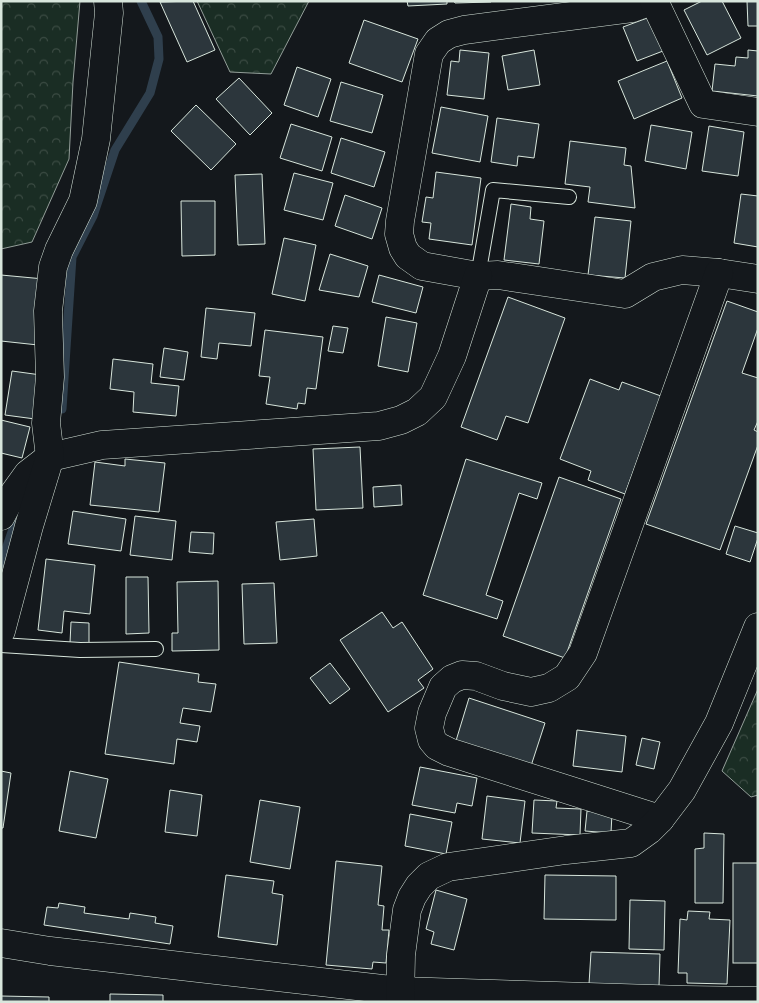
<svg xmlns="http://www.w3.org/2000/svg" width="759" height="1003" font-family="'IBM Plex Sans',sans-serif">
	<defs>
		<pattern id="forest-crowns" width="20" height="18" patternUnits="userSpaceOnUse" patternTransform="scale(1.25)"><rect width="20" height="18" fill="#1a2d24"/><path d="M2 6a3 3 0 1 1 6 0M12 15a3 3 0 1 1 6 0" fill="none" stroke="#3b4b43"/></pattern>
	</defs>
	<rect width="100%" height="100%" fill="#14181c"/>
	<g fill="url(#forest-crowns)" stroke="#939e99">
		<path d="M1,1h79l-7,81 -4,77 -37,83 -31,7z"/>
		<path d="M197,1h112l-38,73 -41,-2z"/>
		<path d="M758,689v106l-7,2 -29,-26z"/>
	</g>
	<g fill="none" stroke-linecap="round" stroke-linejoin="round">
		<g stroke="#2f3f4d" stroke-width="9">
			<path d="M62,409l10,-152 21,-41 22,-66 35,-57 9,-34 -1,-22 -17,-36"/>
			<path d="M1,564l14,-41"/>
		</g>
	</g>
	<g fill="#2c363c" stroke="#d8e6dc">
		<path d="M193,1l22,49 -28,12 -27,-60z"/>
		<path d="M407,1h40v3l-39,2z"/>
		<path d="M454,1h36l1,1 -36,1z"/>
		<path d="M702,1h20l19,37 -34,17 -23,-45z"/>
		<path d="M747,1h11v25h-10z"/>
		<path d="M650,17l13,34 -26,10 -14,-34z"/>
		<path d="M364,20l54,19 -16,43 -53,-19z"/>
		<path d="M460,50l29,3 -5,46 -37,-4 4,-34 8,1z"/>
		<path d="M534,50l6,35 -32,5 -6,-34z"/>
		<path d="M748,50l10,1v45l-46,-5 3,-27 20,2 1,-9 12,1z"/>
		<path d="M667,61l15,37 -48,21 -16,-38z"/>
		<path d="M297,67l34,12 -13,38 -34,-12z"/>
		<path d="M239,78l33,35 -22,22 -34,-36z"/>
		<path d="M341,82l42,13 -11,38 -42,-12z"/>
		<path d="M196,105l40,39 -25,26 -40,-39z"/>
		<path d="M441,107l47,9 -8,46 -48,-9z"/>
		<path d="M497,118l42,6 -5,34 -16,-2 -1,10 -26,-4z"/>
		<path d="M291,124l41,13 -10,34 -42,-13z"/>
		<path d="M651,125l41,7 -6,37 -41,-8z"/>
		<path d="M709,126l35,6 -6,44 -36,-5z"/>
		<path d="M341,138l44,14 -11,35 -43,-14z"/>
		<path d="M570,141l56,7 -2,17 7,1 4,42 -47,-6 2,-15 -25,-3z"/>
		<path d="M436,172l45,6 -9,67 -43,-6 2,-16 -9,-1 4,-25 7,1z"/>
		<path d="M294,173l39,10 -10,37 -39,-10z"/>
		<path d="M262,174l3,70 -27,1 -3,-70z"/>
		<path d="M741,194l17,2v51l-24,-4z"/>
		<path d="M345,195l37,13 -10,31 -37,-13z"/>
		<path d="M181,201h34v54l-33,1z"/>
		<path d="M511,204l20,3 -1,12 14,2 -5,43 -35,-4z"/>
		<path d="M595,217l36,4 -6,57 -37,-3z"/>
		<path d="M284,238l32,7 -11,56 -33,-7z"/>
		<path d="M330,254l38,12 -9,31 -40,-7z"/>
		<path d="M1,275l43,4 -6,66 -37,-4z"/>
		<path d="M379,275l44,12 -7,26 -44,-11z"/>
		<path d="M508,297l57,21 -37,105 -22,-7 -9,24 -36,-13z"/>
		<path d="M727,301l31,11v16l-16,45 16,5v43l-4,9 4,2v13l-38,105 -74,-26z"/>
		<path d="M206,308l49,5 -4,33 -32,-3 -2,16 -16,-2z"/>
		<path d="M386,317l31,6 -9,49 -30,-6z"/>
		<path d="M333,326l15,2 -5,25 -15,-2z"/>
		<path d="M265,330l58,7 -7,52 -9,-1 -2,16 -7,-1 -1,6 -31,-5 4,-27 -11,-1z"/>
		<path d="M164,348l24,4 -4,28 -24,-3z"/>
		<path d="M113,359l40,5 -2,19 28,3 -3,30 -43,-4 1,-20 -24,-3z"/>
		<path d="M12,371l29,4 -6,44 -30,-4z"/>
		<path d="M590,379l29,11 3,-8 39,14 -36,98 -37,-14 3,-9 -31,-12z"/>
		<path d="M1,420l29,7 -8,31 -21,-5z"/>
		<path d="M360,447l3,61 -47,2 -3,-61z"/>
		<path d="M125,459l40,4 -6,49 -69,-7 5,-43 30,4z"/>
		<path d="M466,459l76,24 -5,16 -18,-6 -33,102 17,6 -6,18 -74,-24z"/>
		<path d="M559,477l62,22 -56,159 -62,-22z"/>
		<path d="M401,485l1,20 -28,2 -1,-20z"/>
		<path d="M73,511l53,8 -5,32 -53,-7z"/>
		<path d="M135,516l41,5 -4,39 -42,-5z"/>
		<path d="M314,519l3,37 -37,4 -4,-38z"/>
		<path d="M735,526l23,7v5l-8,24 -24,-8z"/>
		<path d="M191,532l23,1 -1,21 -24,-2z"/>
		<path d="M46,559l49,6 -5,49 -26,-3 -2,22 -24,-3z"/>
		<path d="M126,577h22l1,56 -23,1z"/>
		<path d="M218,581l1,69 -47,1v-18h6l-1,-51z"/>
		<path d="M274,583l3,60 -33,1 -2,-60z"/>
		<path d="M382,612l11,16 9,-6 31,47 -15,11 6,8 -36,24 -48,-72z"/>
		<path d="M71,622l18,1v20h-19z"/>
		<path d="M119,662l80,12 -1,8 18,2 -5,28 -28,-4 -3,15 20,3 -3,16 -20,-3 -3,25 -69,-10z"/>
		<path d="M330,663l20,26 -20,15 -20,-26z"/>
		<path d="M469,698l76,25 -15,46 -75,-25z"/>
		<path d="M577,730l49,6 -4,36 -49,-6z"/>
		<path d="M642,738l18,4 -6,27 -18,-4z"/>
		<path d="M420,767l57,11 -5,28 -15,-3 -2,10 -43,-8z"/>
		<path d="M1,771l10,2 -8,55h-2z"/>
		<path d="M70,771l38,8 -12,59 -37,-7z"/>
		<path d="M170,790l32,5 -5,41 -32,-4z"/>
		<path d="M487,796l38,5 -5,42 -38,-4z"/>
		<path d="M260,800l40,7 -10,62 -40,-7z"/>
		<path d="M534,800l23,1 -1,7 25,1 -1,26 -48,-2z"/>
		<path d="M587,811l25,2 -1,20 -26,-2z"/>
		<path d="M410,814l42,8 -6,32 -41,-8z"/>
		<path d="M704,833l20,1 -1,69h-28v-54l9,-1z"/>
		<path d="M336,861l46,5 -4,39 6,1 -2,24h7l-3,33 -13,-1 -1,7 -46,-4z"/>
		<rect x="733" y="863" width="25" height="100"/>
		<path d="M226,875l48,6 -2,12 11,2 -6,50 -59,-8z"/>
		<path d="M545,875l71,1v44l-72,-1z"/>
		<path d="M436,890l31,9 -13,51 -23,-6 3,-12 -8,-3z"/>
		<path d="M630,900l35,1 -1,49 -35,-1z"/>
		<path d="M59,903l26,4 -1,6 45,6 1,-6 26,4 -1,6 18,3 -3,18 -126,-19 3,-18 11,1z"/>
		<path d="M688,911l22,1 -1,7 21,1 -3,64 -40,-1v-10h-9l2,-54 7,1z"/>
		<path d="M591,952l69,2 -1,32 -70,-2z"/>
		<path d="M110,994l53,1v7h-53z"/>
		<path d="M1,996l48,1v5h-48z"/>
	</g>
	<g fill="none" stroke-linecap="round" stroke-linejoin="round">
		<g stroke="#d8e6dc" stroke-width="16">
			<g id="lane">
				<path d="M478,276l15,-86 76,7"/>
				<path d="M1,645l79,5 76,-1"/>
			</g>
		</g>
		<g stroke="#d8e6dc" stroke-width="29">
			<g id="street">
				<path d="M651,1l-19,7 -168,22 -15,4 -11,7 -9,13 -29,167 -1,13 4,14 5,8 14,10 56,10 20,-1 127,19 28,-17 29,-7 37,3 39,6"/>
				<path d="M654,1l49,103 55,8"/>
				<path d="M1,516l9,-17 18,-25 22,-17 52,-12 277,-19 22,-6 16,-8 16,-15 19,-41 26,-80"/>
				<path d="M1,631l28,-105 21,-69 -4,-34 4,-46 -2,-66 5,-44 6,-17 24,-49 13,-62 13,-126 -1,-12"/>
				<path d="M660,819l-211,-67 -12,-6 -5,-6 -3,-12 3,-15 11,-26 9,-8 10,-4 14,1 27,10 28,6 18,-4 18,-11 16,-24 136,-380"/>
				<path d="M1,943l49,8 350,40 285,9 73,1"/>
				<path d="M400,1002l1,-47 6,-45 5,-13 7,-11 10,-10 19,-9 118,-17 65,-7 18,-13 11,-11 22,-29 37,-67 39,-96"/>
			</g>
		</g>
		<use href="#lane" stroke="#14181c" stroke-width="14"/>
		<use href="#street" stroke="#14181c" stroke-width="28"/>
	</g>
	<rect width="759" height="1003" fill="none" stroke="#d8e6dc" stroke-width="5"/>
</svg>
